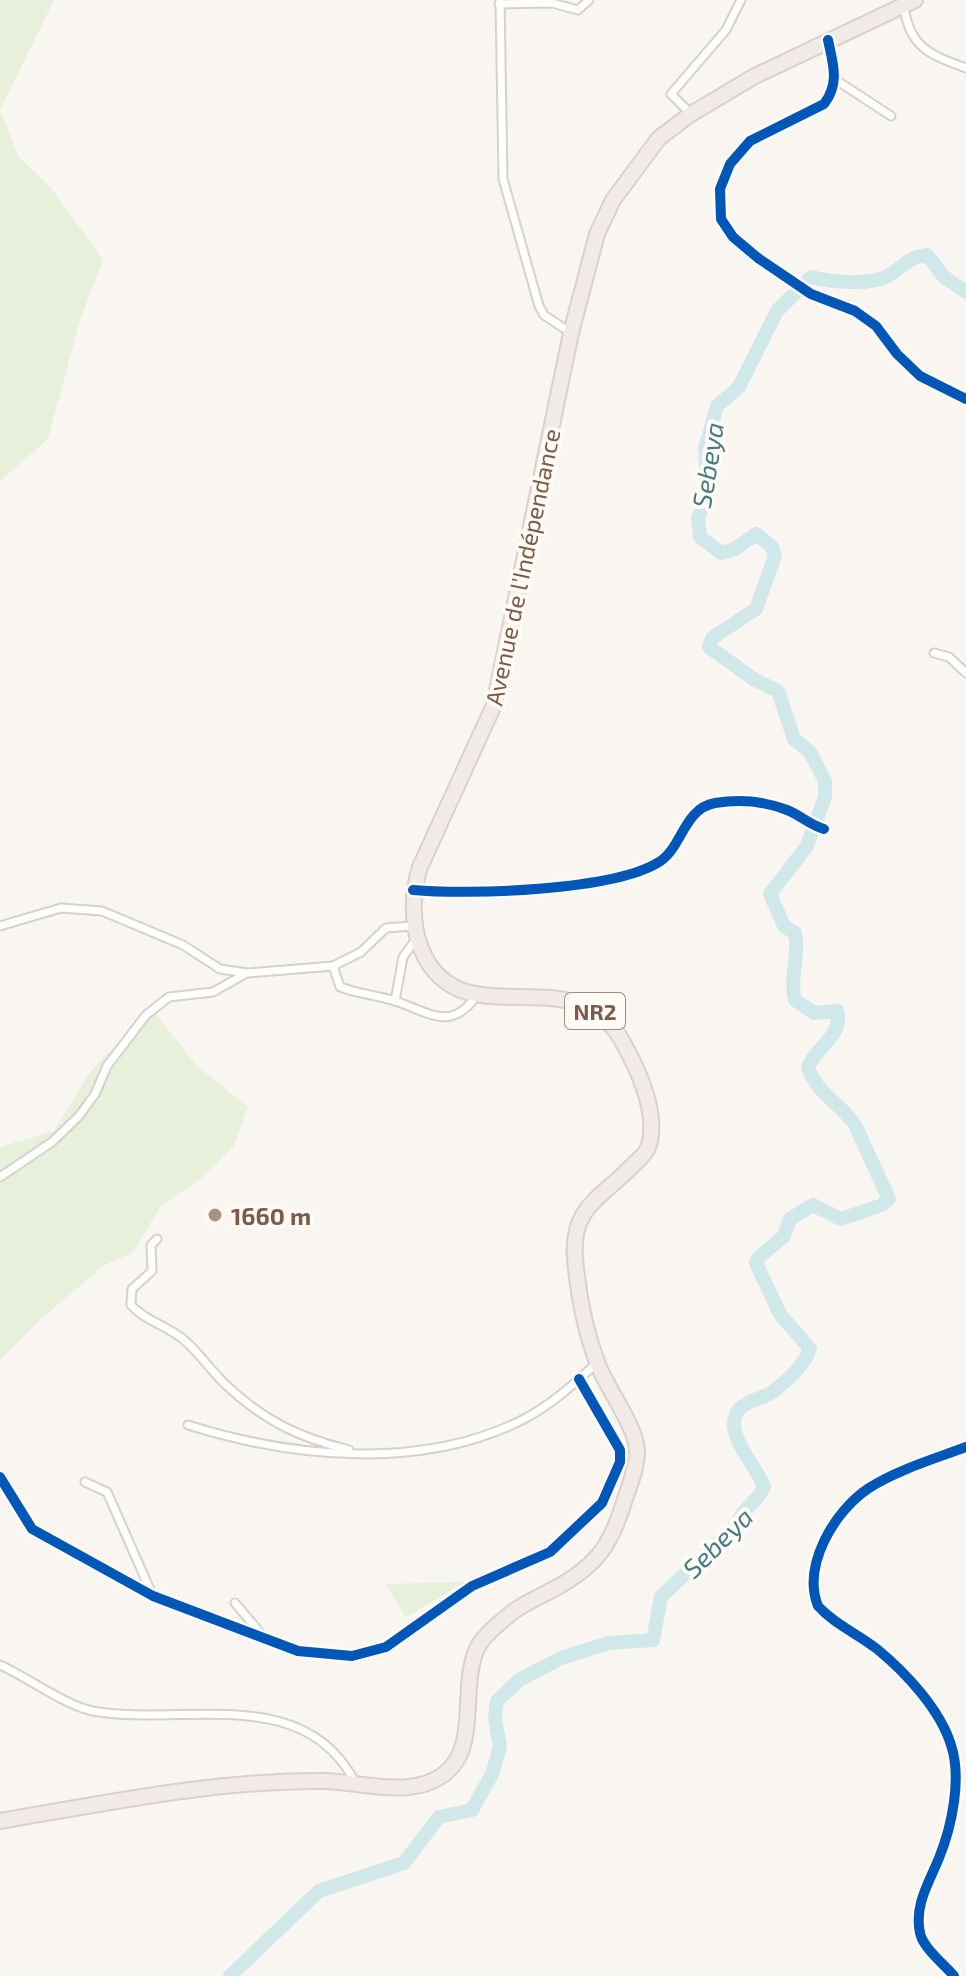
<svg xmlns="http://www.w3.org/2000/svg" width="966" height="1976" font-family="'Exo 2',sans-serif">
	<rect width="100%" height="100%" fill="#f9f5f0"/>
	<g fill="#e7f0db">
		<path d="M0,0h54l-54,110 18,46 33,32 52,72 -23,60 -32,119 -48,42z"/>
		<path d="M151,1008l45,57 52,42 -14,39 -34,33 -40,28 -27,45 -30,14 -67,57 -36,37v-213l54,-16 37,-60z"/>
		<path d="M466,1582l-60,35 -21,-33z"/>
	</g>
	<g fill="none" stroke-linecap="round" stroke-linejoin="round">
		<path stroke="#d0e8ea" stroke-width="14" d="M230,1976l89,-85 85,-28 35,-46 33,-7 20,-36 8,-27 -5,-29 2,-17 22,-21 42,-22 48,-15 44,-3 8,-43 76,-73c5,-16 20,-21 27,-37 -7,-20 -29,-41 -30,-62 -1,-24 26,-24 40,-34 14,-11 30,-25 36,-42l-30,-35 -24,-51 3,-6 25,-21 6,-17 23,-14 28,14 41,-14 7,-6 -34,-74c-14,-22 -39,-31 -47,-58 9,-21 36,-32 29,-56l-23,2 -19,-13c-6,-24 5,-44 0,-67l-11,-7 -14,-32 37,-48 18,-49v-16l-15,-29 -16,-13 -16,-48 -23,-11 -46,-33 3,-9 44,-29 19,-53 -3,-9 -16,-13 -21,15 -14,4 -21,-16 -2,-18 10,-29 -3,-41 12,-43 22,-19 38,-76 34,-34c20,5 58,9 77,-1 17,-10 18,-18 39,-21l17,22 22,15"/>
		<g stroke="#d7d1cb" stroke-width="11">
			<g id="street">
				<path d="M500,0l3,179 36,127 5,9 27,18"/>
				<path d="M499,4l53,-1 26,7 11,-10"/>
				<path d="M904,6c5,41 26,49 62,62"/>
				<path d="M829,42c4,24 11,41 -5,62l-74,37 -20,23 -10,25 1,30 12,18 25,21 53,36 44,17 21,15 21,28 23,22 46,23"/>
				<path d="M836,80l55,36"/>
				<path d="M691,114l-20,-20 55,-64 15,-30"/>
				<path d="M934,653l15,4 17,16"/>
				<path d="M415,890c56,6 193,1 242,-26 26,-15 25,-54 57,-61 24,-5 50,-2 73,7 13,5 23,15 37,19"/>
				<path d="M0,926l61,-18 41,3 81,34 37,24 27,4 86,-7 28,-14 25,-24 26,-2"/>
				<path d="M333,966l7,21c18,7 37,8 55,14 34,11 56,32 82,-6"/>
				<path d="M395,1001l8,-44 14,-19"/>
				<path d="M0,1177l52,-35 27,-26 16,-22 12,-28 39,-51 23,-18 44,-5 32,-18"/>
				<path d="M157,1239l-6,6 1,26 -20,18 -1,16c13,15 36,21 52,34 16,13 27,31 42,45 39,37 73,53 124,66"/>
				<path d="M188,1425c105,33 234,46 336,-6 27,-14 51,-36 73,-56"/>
				<path d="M0,1477l32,52 121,67 145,55 54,5 34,-9 86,-61 78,-34 52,-49 18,-41v-12l-41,-71"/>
				<path d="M85,1482l22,10 45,102"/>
				<path d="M235,1603l28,33"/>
				<path d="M0,1665c27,12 66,41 93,46 88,16 210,-29 262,71"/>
				<path d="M954,1976c-10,-12 -31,-28 -34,-43 -6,-28 9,-50 19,-75 13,-32 23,-80 12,-113 -11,-36 -46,-73 -74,-96 -19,-15 -43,-25 -59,-43 -16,-40 16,-95 51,-118 28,-18 65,-29 97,-41"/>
			</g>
		</g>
		<g stroke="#dad1cc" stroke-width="18">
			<path id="highway" d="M0,1821c107,-18 216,-41 325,-40 37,1 87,18 119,-7 38,-28 13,-93 36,-131 8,-11 19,-20 29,-28 13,-11 28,-17 43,-25 44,-23 59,-44 73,-91 5,-15 12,-32 12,-48 -1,-26 -31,-63 -40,-89 -12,-32 -19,-69 -22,-104 -4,-52 27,-60 57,-92 5,-5 13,-11 16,-18 12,-33 -11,-81 -27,-109 -33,-55 -87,-37 -140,-44 -64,-8 -77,-77 -61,-128l74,-162 77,-372 26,-99 16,-34 46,-62 32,-24 64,-38 160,-76"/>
		</g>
		<use href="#street" stroke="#fefefd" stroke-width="7"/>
		<use href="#highway" stroke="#f2eae7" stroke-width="14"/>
		<g stroke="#fffaf3" stroke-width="15">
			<g id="cycleway">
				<path d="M828,40c5,24 12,43 -4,64l-74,37 -20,23 -10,25 1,30 12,18 25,21 53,36 44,17 21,15 21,28 23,22 46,23"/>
				<path d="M413,890c54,5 200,1 246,-28 24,-15 24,-53 56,-59 24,-4 49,-2 72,7 13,5 23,15 37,19"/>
				<path d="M0,1477l32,52 121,67 145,55 54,5 34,-9 86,-61 78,-34 52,-49 18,-41v-12l-41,-71"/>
				<path d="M954,1976c-10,-12 -31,-28 -34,-43 -6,-28 9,-50 19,-75 13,-32 23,-80 12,-113 -11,-36 -46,-73 -74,-96 -19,-15 -43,-25 -59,-43 -16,-40 16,-95 51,-118 28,-18 65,-29 97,-41"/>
			</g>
		</g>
		<use href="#cycleway" stroke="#0057b8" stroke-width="10"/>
	</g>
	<circle fill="#a69286" stroke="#fffaf3" stroke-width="3" cx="215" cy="1215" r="8"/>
	<g text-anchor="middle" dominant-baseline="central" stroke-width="8" stroke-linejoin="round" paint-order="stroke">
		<rect fill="#fffaf3" stroke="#a28b7f" stroke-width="2" x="565" y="993" width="60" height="36" rx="6"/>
		<g font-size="22" font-weight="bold" fill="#7a5c4d">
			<text x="595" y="1011">NR2</text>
		</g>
		<g font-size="24" fill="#7a5c4d" stroke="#fffaf3">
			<text transform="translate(522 567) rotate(-78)">Avenue de l'Indépendance</text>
		</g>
		<g font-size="24" font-weight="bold" fill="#7a5c4d" stroke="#fffaf3" text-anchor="start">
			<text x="231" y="1215">1660 m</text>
		</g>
		<g font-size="26" font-style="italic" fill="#437c86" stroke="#fffaf3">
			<text transform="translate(707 465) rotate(-81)">Sebeya</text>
			<text transform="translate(717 1542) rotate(-45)">Sebeya</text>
		</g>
	</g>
</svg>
